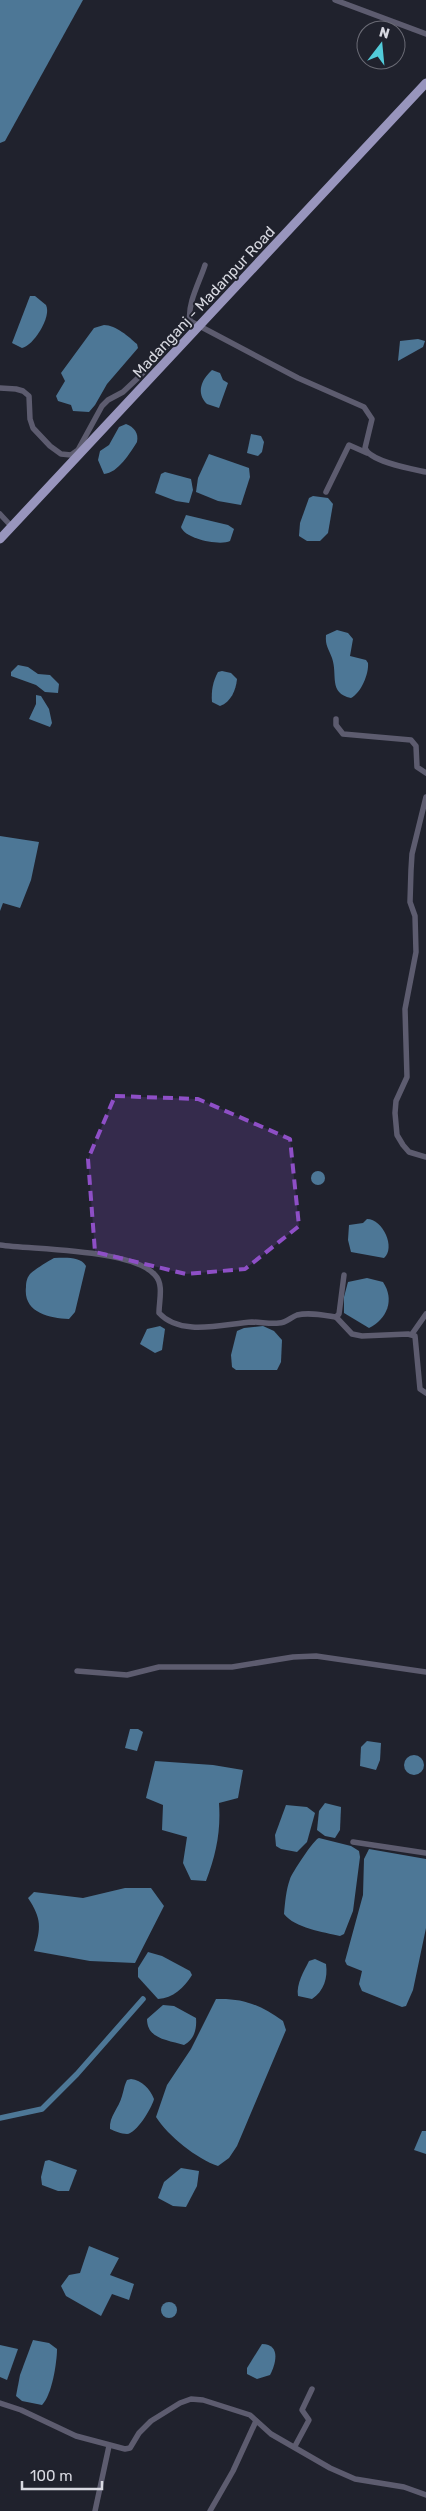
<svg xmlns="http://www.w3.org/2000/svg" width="426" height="2511" font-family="Rubik,sans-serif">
	<rect width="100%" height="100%" fill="#20222d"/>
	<g fill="#4d7796">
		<path d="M0,0h83l-78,141 -5,2z"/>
		<path d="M30,296h5l11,9c6,12 -13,41 -24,43l-10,-5z"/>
		<path d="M104,325c12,0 25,12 33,19l1,4 -31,36 -12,21 -6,7 -16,-1 -2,-6 -13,-4 -2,-5 9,-15 -4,-8 33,-45z"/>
		<path d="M418,339l7,2 -2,6 -25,14 2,-20z"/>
		<path d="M212,370l8,3 3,7 5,3 -9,25 -12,-4c-11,-11 -6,-24 5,-34z"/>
		<path d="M126,424c8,3 13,9 11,18 -7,11 -19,31 -33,32l-6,-14 2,-9 9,-6 10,-18z"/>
		<path d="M251,434l10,2 3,6 -2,10 -4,4 -11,-3z"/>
		<path d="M209,454l40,14 1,9 -9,28 -23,-4 -22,-9 2,-14z"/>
		<path d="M165,472l26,7 2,11 -4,13 -13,-2 -21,-8 6,-19z"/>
		<path d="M313,496l15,2 5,6 -5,29 -8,8h-13l-8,-5 1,-13 9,-25z"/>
		<path d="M186,515l42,10 6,4 -4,12c-10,5 -45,-2 -49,-14z"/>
		<path d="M337,630l11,3 5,6 -3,17 16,4 2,3c1,11 -7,30 -17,35 -23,-5 -13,-23 -19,-40 -3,-9 -7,-12 -6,-23z"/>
		<path d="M18,665l10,2 10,7 12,1 9,9 -1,9 -13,-1 -9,-7 -25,-9v-4z"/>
		<path d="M222,671l9,2 6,6c-1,11 -6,23 -17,27l-8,-4c-1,-11 1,-21 6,-30z"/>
		<path d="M36,695l5,1 8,13 3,14 -2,4 -21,-8 7,-15z"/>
		<path d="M0,836l39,6 -8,38 -11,28 -17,-5 -3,8z"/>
		<circle cx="318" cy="1178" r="7"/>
		<path d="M367,1219c16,0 29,29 17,39l-33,-6 -3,-12 1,-15 14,-2z"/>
		<path d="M54,1258c11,0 26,-2 32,8l-11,46 -6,7c-21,-1 -46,-7 -43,-32 0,-5 1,-10 5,-14 6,-5 16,-11 23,-15z"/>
		<path d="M367,1278l16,4c12,18 4,37 -14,46l-25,-15v-16l4,-15z"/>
		<path d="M160,1326l5,3 -3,21 -7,3 -15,-9 7,-15z"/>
		<path d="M263,1326l11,5 8,9 -1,22 -4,8h-41l-4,-3 -1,-12 6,-24 7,-3z"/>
		<path d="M130,1729h8l5,3 -6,19 -12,-3z"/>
		<path d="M367,1741l14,2 -1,17 -4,10 -16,-4 1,-19z"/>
		<circle cx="414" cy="1765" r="10"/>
		<path d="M155,1761l58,4 30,5 -5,28 -19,5c2,28 -3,52 -13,78l-15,-1 -8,-17 4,-26 -25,-7 1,-25 -17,-7z"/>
		<path d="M325,1803l16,4 -1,23 -5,8 -10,-2 -8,-6 2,-19z"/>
		<path d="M286,1805l21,2 8,6 -8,29 -10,10 -16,-3 -5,-3 -1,-11z"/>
		<path d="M319,1838l32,8 8,5 1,6 -7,54 -9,23 -4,2c-17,-4 -45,-8 -56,-22 1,-11 2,-24 6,-35 2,-6 24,-40 29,-41z"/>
		<path d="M369,1849l57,10v69l-13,62 -7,16 -4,1 -40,-16 -3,-7 3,-13 -15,-6 -2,-4 18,-66 1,-36z"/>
		<path d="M125,1888h26l13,18 -29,57 -45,-2 -56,-10c7,-23 8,-32 -6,-53l6,-6 49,6z"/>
		<path d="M148,1952l14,4 28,15 2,4c-8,13 -19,23 -34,24l-20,-22v-9z"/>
		<path d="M315,1959l11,5c2,14 -2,27 -14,35l-14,-3c-2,-12 6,-25 11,-35z"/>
		<path d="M216,1999c28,-1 44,6 67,22l3,9 -49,116 -8,12 -11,8c-21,-7 -50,-30 -62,-49l11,-32 24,-36z"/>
		<path d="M163,2005l11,1 22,12c1,11 -2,22 -12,27 -16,-5 -37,-6 -37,-26z"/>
		<path d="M131,2079c11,1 19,10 23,20 -2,9 -18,35 -27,35 -6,0 -12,-3 -17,-5 -1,-13 9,-21 12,-33 2,-6 2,-10 5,-16z"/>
		<path d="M422,2131h4v23l-12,-4z"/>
		<path d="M49,2160l28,10 -8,21h-11l-16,-6 -1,-8 4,-16z"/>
		<path d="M181,2168l18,3 -2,15 -11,21 -13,-1 -15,-8 6,-16z"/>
		<path d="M89,2246l30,12 -9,17 24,9 -5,16 -17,-6 -11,22 -35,-20 -5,-10 8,-11 11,-2z"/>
		<circle cx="169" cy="2310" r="8"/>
		<path d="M33,2340l16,3 8,6c0,13 -5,46 -15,56l-20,-4 -6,-5 4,-21z"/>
		<path d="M262,2344c19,0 14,20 8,31l-13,4 -10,-5v-6z"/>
		<path d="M0,2345l18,4 -11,31 -7,-3z"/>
	</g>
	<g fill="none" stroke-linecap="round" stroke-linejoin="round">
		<path stroke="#4d7796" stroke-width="5.5" d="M0,2118l42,-9 35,-35 66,-75"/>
		<g stroke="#5d5c6f" stroke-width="5.5">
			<path d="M335,0l91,34"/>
			<path d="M205,265c-5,16 -18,39 -15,56l108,57 66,29 8,12 -7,29c5,14 47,21 61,24"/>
			<path d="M0,388l16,1 7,2 6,5 1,23 3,9 17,18 11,8 10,1 7,-5 24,-44 6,-6 15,-8 17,-16 50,-55"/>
			<path d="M326,492l23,-47 18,8"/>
			<path d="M0,514l12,13"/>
			<path d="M336,719v6l7,9 68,6 5,6 1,21 9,6"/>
			<path d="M426,797l-14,57 -1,16 -1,32 5,14 1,36 -11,57 2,68 -11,24 -1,12 2,22 6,10 6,7 17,5"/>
			<path d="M0,1245c34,5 133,4 155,30 9,9 4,26 4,38 22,24 64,11 93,9 9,0 18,2 27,1 7,0 12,-6 18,-8 12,-3 26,0 39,2l3,-3 5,-39"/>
			<path d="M336,1317l16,17 10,2 46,-2 7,2 5,53 6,4"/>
			<path d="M412,1334l14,-20"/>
			<path d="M77,1671l50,4 32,-8h73l61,-10 23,-1 110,16"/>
			<path d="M353,1842l73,11"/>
			<path d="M0,2403l21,7 55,26 49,13 5,-1 9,-15 12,-12 29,-18 11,-4 12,1 47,15 21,19 59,34 25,11 49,8 22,8"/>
			<path d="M295,2446l14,-26 -7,-10 10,-21"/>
			<path d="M95,2511l14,-65"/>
			<path d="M210,2511l23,-40 23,-50"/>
		</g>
		<path stroke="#9895bd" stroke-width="9" d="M0,539l426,-456"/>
	</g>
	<path fill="#8e4fc6" fill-opacity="0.2" stroke="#8e4fc6" stroke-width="4" stroke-dasharray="10 6" stroke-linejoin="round" d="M115,1096l83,3 92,40 9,87 -54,43 -59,5 -91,-22 -7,-93z"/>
	<g text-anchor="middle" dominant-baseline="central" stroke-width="4" stroke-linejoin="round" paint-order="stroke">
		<g font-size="15" fill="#d8d9e1" stroke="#20222d">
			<text transform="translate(204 302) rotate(-47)">Madanganj - Madanpur Road</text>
		</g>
	</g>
	<g transform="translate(381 45) rotate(16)"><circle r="24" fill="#20222d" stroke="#6a6b75"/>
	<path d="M0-4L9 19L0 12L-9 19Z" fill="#52cbd9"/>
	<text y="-8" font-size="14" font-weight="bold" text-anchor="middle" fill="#d8d9e1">N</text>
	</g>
	<path d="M22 2481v8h80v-8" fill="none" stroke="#d8d9e1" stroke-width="2.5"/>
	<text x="30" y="2481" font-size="15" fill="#d8d9e1" stroke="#20222d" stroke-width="4" paint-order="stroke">100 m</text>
</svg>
